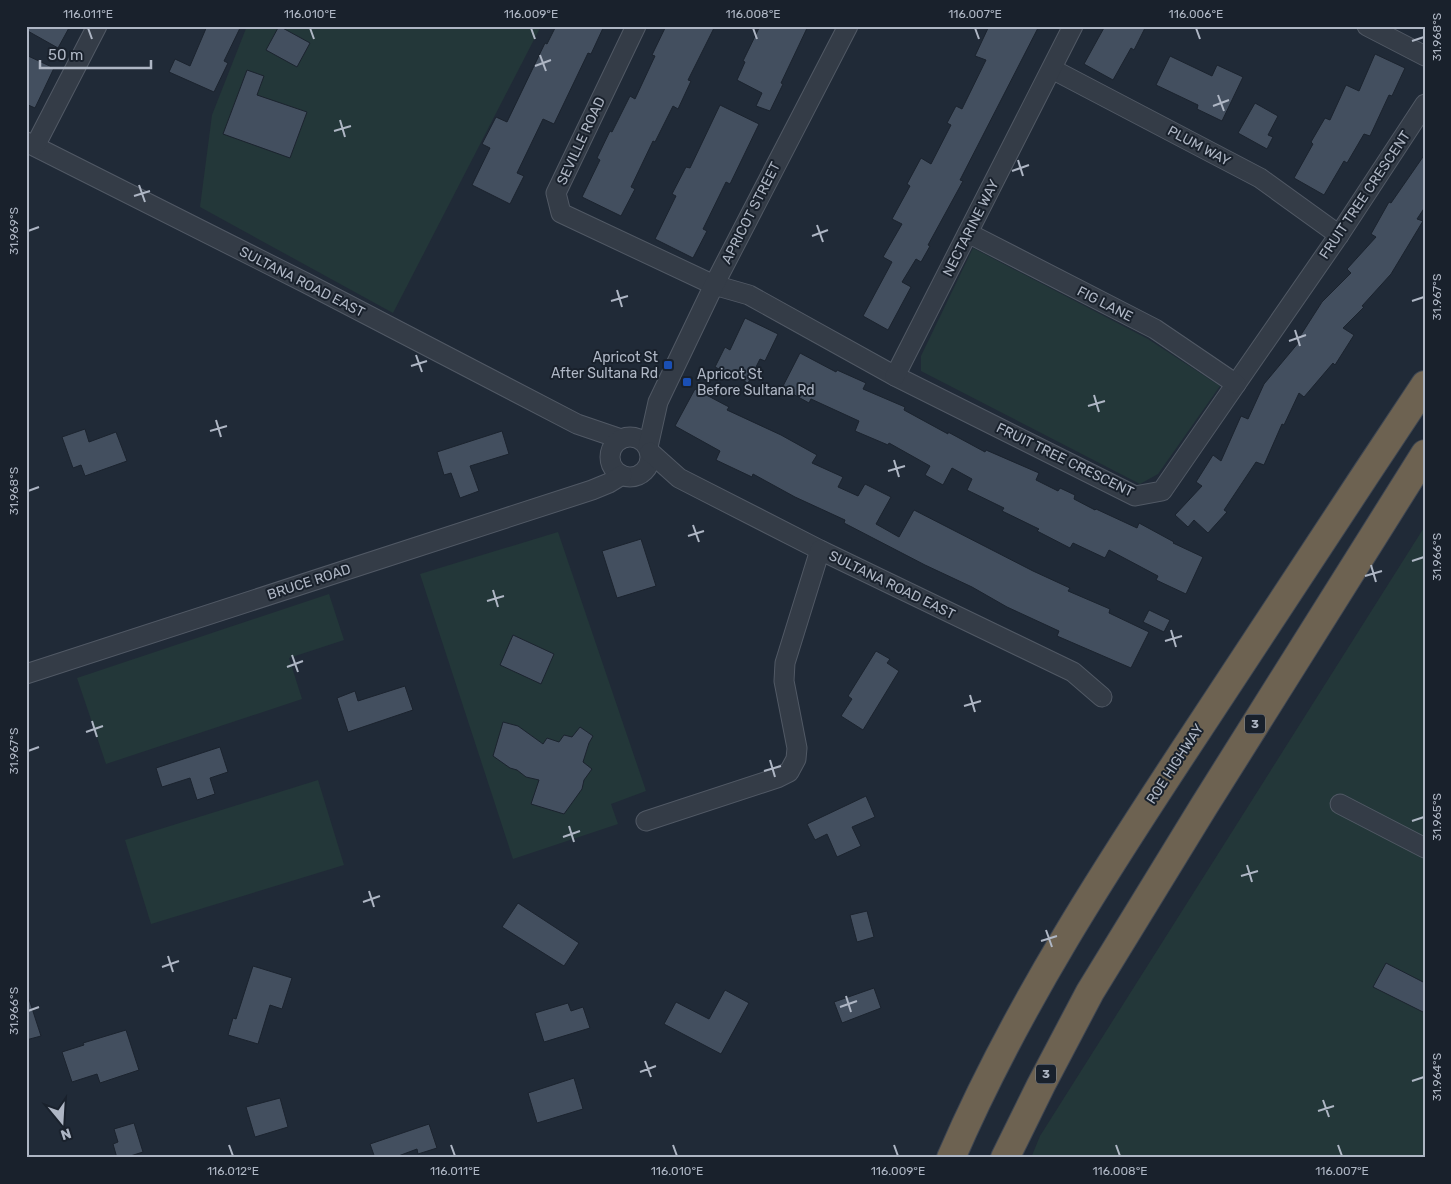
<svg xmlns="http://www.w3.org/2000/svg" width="1451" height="1184" font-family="Rubik,sans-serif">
	<rect width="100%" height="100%" fill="#202a37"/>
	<g fill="#233739">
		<path d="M247,26h294l-148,287 -193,-106 12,-92z"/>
		<path d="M973,248l175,91 72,47 -62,88 -18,10 -219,-113v-15z"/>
		<path d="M1425,526v632h-394l9,-22z"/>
		<path d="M558,532l88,259 -35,13 7,20 -105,35 -93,-285z"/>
		<path d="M329,594l15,46 -55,18 13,41 -196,65 -29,-86z"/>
		<path d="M318,780l26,85 -193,59 -26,-84z"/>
	</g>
	<g fill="#434f5f" stroke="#1b232e">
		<path d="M26,26h44l-12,22 -32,-18z"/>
		<path d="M207,26h34l-17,35 4,2 -14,29 -45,-20 6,-13 15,7z"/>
		<path d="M279,26l31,17 -13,24 -31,-17z"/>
		<path d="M556,26h48l-13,28 -3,-1 -34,71 -11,-5 -26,54 7,3 -14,28 -38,-19 18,-37 -8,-4 14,-27 11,5 38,-79 2,1z"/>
		<path d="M666,26h49l-27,54 3,1 -13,28 -5,-3 -18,36 -2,-1 -22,46 4,2 -14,27 -39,-19 18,-37 -3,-2 13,-27 2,1 18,-36 5,3 20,-43 -3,-1z"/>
		<path d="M760,26h48l-27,57 2,1 -13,27 -14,-5 6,-13 -25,-13 8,-18 -2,-1z"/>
		<path d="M989,26h50l-79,154 3,1 -35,64 2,1 -9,16 -5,-3 -14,23 9,5 -23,43 -25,-14 29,-54 -9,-5 19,-33 -10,-5 18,-33 -3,-2 14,-26 10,6 20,-39 -4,-2 9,-17 6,3 24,-49 -11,-4z"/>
		<path d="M1105,26h41l-12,24 -3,-2 -18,32 -29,-16z"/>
		<path d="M1375,54l30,14 -13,28 -3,-1 -19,41 -6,-2 -17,29 -3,-2 -20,34 -30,-17 19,-34 -2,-2 14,-24 5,2 16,-35 13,6z"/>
		<path d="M26,55l28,13 -19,40 -9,-4z"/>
		<path d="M1170,56l42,20 5,-11 26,12 -21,44 -25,-12 1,-4 -42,-20z"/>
		<path d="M247,70l17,6 -7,19 50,17 -17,46 -67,-24z"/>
		<path d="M1255,103l23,13 -10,19 5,2 -6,12 -29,-16z"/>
		<path d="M720,105l39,19 -29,60 -4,-2 -23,47 4,2 -14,27 -38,-19 21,-43 -4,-2 14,-27 4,1z"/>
		<path d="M1425,154v53l-8,12 6,2 -32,53 -29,32 2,1 -21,21 11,7 -19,30 -2,-2 -29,34 -5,-4 -15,32 -2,-1 -18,41 -8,-3 -32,48 3,2 -19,21 -14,-13 -6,7 -13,-12 27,-29 -6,-4 17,-27 8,6 20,-45 7,3 16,-35 35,-42 -2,-1 25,-39 29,-29 -4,-4 29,-32 -5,-3 18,-32 2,1z"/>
		<path d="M745,318l33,16 -13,27 -5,-2 -12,24 -33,-16 10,-20 5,3z"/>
		<path d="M800,353l36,19 1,-2 29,13 -3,6 42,18 -1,3 44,24v-2l37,20 1,-2 53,23 -3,7 22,11 2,-3 15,7 -1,4 21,11 1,-1 41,19 2,-5 35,19 -1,1 30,14 -17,37 -30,-14 2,-4 -49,-26 -4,8 -32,-15 -3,5 -33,-17 2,-2 -37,-18 2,-3 -37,-18 5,-11 -20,-11 -9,17 -18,-10 5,-9 -41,-23 -1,2 -33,-14 4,-10 -48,-22 -2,4 -27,-15z"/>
		<path d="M695,389l34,18 -2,3 54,25 36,20 -5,8 31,14 -5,10 20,9 7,-12 26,13 -15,27 23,13 15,-27 119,61 37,17 -2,3 42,18 -1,4 40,19 -18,36 -74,-32 2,-5 -52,-24 -35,-20 -47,-22 -81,-42 1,-3 -50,-23 -42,-23 -1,3 -36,-17 4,-9 -45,-25z"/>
		<path d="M85,429l4,13 27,-10 11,29 -42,15 -4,-11 -8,3 -11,-31z"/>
		<path d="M502,431l7,23 -39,12 9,25 -19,7 -9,-25 -7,2 -7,-23z"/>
		<path d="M641,539l15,47 -39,12 -15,-47z"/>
		<path d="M1149,610l21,10 -6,12 -21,-10z"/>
		<path d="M513,635l41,19 -13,30 -41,-19z"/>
		<path d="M876,651l14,8 -3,4 12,8 -36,59 -22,-14 11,-17 -4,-3z"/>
		<path d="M405,686l8,24 -65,22 -11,-34 18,-7 3,10z"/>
		<path d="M503,722l15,4 25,18 4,-6 12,4 5,-7 8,2 8,-10 13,9 -4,7 -6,19 9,7 -8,11 -2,9 -18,25 -33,-10 8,-24 -13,-3 -9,-7 -7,-2 -17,-12z"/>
		<path d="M220,747l8,25 -18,6 5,16 -18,6 -7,-22 -28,9 -6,-19z"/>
		<path d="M866,796l9,21 -23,10 9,19 -24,11 -10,-23 -12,6 -8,-16z"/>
		<path d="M518,903l61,40 -15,23 -62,-39z"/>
		<path d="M867,911l7,26 -17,5 -7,-27z"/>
		<path d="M1386,963l39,20v30l-52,-26z"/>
		<path d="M253,966l39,12 -10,31 -12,-4 -12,39 -30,-9 5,-17 3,1z"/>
		<path d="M874,988l7,20 -39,15 -8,-21z"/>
		<path d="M725,990l24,13 -28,51 -57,-30 12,-22 33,17z"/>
		<path d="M26,999h3l12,37 -15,4z"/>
		<path d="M568,1003l3,8 12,-4 7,21 -46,14 -9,-29z"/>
		<path d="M126,1030l13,40 -39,13 -3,-9 -25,8 -10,-30 22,-7 -1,-2z"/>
		<path d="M574,1078l9,31 -46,14 -9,-30z"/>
		<path d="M280,1098l8,29 -33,10 -9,-30z"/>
		<path d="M134,1123l9,29 -19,6h-7l-4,-14 5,-2 -4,-13z"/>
		<path d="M429,1124l8,24 -19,6 -1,-5 -24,9h-18l-5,-14z"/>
	</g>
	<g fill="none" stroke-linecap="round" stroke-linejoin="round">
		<g stroke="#515965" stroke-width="21">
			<g id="minor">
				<path d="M636,26l-80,167 5,20 153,72 35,10 146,81 240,120 27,-5 177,-256 86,-131"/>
				<path d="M1367,26l58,30"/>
				<path d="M1052,69l208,109 79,57"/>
				<path d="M26,142l280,141 271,141 44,15"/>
				<path d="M35,146l62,-120"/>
				<path d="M968,233l187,96 81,55"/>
				<path d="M895,376l178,-350"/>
				<circle cx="630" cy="457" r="20"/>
				<path d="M648,447l10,-45 56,-117 134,-259"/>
				<path d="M650,452l29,26 141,72 253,122 29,25"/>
				<path d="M26,674l566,-184 17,-7 13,-8"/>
				<path d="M1340,804l85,44"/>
				<path d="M646,821l131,-43 12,-6 7,-13 1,-11 -13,-67 1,-18 35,-113"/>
			</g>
		</g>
		<g stroke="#3e4652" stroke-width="30">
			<g id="highway">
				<path d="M951,1158c66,-153 157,-292 248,-430 75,-114 150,-229 226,-343"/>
				<path d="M1005,1158l36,-73 49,-93 114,-186 221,-352"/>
			</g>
		</g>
		<use href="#minor" stroke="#343c47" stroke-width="19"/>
		<use href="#highway" stroke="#6d6251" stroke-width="28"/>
	</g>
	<path fill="none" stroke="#aeb6c4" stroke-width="2" d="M88,28l4,11M310,28l4,11M531,28l4,11M753,28l4,11M975,28l4,11M1196,28l4,11M1412,41l12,-4M540,55l6,16M535,66l16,-6M1218,95l6,16M1213,106l16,-6M340,120l5,17M334,131l17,-5M1018,160l5,16M1012,171l17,-6M139,185l6,17M134,196l16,-5M817,225l6,17M28,231l11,-4M812,236l16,-6M617,290l5,17M611,301l17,-5M1412,301l12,-4M1295,330l5,16M1289,341l17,-6M416,355l6,17M411,366l16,-5M1094,395l5,17M1088,406l17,-5M216,420l5,17M210,431l17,-5M894,460l5,17M888,471l17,-5M28,491l11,-4M693,525l6,17M688,536l16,-5M1412,561l12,-4M1371,565l5,17M1365,576l17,-5M493,590l5,17M487,601l17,-5M1171,630l5,17M1165,641l17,-5M292,655l6,17M287,667l16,-6M970,695l5,17M964,706l17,-5M92,721l5,16M86,732l17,-6M28,751l11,-4M770,760l5,17M764,771l17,-5M1412,821l12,-4M569,826l5,16M563,837l17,-6M1247,865l5,17M1241,876l17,-5M369,891l5,16M363,902l17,-6M1046,930l6,17M1041,941l16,-5M168,956l5,16M162,967l17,-6M846,996l5,16M840,1007l17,-6M28,1011l11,-4M645,1061l6,16M640,1072l16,-6M1412,1081l12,-4M1323,1100l6,17M1318,1111l16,-5M229,1145l4,11M451,1145l4,11M673,1145l4,11M894,1145l4,11M1116,1145l4,11M1338,1145l4,11"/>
	<g fill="#1a4fb4" stroke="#19212c" stroke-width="2">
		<rect x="663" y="360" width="10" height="10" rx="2.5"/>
		<rect x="682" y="377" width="10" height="10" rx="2.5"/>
	</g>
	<g text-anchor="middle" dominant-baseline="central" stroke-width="4" stroke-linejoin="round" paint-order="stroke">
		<g fill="#19212c" stroke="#818996" stroke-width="1">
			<rect x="1245" y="714.5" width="20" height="19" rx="4"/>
			<rect x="1036" y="1064.5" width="20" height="19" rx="4"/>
		</g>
		<g font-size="12" font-weight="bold" fill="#aeb6c4">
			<text x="1255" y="724">3</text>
			<text x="1046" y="1074">3</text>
		</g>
		<g font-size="14" fill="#aeb6c4" stroke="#19212c">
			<text transform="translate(581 141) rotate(-65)">SEVILLE ROAD</text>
			<text transform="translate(1199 146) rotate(28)">PLUM WAY</text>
			<text transform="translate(1365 195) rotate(-56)">FRUIT TREE CRESCENT</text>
			<text transform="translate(751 213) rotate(-63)">APRICOT STREET</text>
			<text transform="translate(971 228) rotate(-63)">NECTARINE WAY</text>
			<text transform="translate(302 282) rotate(27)">SULTANA ROAD EAST</text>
			<text transform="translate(1105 304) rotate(27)">FIG LANE</text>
			<text transform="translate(1065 460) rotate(26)">FRUIT TREE CRESCENT</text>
			<text transform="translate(309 582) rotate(-18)">BRUCE ROAD</text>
			<text transform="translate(892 585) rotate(26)">SULTANA ROAD EAST</text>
			<text transform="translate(1175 764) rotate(-57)">ROE HIGHWAY</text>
		</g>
		<g font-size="14" fill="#aeb6c4" stroke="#19212c" text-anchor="end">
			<text x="658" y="357">Apricot St<tspan x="658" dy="16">After Sultana Rd</tspan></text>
			<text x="697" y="374" text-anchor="start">Apricot St<tspan x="697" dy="16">Before Sultana Rd</tspan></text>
		</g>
	</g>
	<rect width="1451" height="1184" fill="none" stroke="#19212c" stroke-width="55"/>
	<g transform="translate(62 1122) rotate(162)" stroke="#19212c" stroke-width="4" paint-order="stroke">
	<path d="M0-4L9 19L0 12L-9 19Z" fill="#aeb6c4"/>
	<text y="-8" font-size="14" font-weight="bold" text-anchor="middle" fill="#aeb6c4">N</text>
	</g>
	<path d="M40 60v8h111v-8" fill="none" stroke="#aeb6c4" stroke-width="2.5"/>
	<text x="48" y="60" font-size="15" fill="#aeb6c4" stroke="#19212c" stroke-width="4" paint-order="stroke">50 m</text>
	<rect x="28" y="28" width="1396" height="1128" fill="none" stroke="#aeb6c4" stroke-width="2"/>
	<g font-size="12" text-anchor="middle" fill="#aeb6c4">
		<text x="88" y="18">116.011°E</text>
		<text x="310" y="18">116.010°E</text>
		<text x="531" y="18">116.009°E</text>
		<text x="753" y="18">116.008°E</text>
		<text x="975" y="18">116.007°E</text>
		<text x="1196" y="18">116.006°E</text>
		<text transform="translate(1437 37) rotate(-90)" y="4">31.968°S</text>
		<text transform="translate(14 231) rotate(-90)" y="4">31.969°S</text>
		<text transform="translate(1437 297) rotate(-90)" y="4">31.967°S</text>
		<text transform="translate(14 491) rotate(-90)" y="4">31.968°S</text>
		<text transform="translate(1437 557) rotate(-90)" y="4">31.966°S</text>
		<text transform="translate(14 751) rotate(-90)" y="4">31.967°S</text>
		<text transform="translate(1437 817) rotate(-90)" y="4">31.965°S</text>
		<text transform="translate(14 1011) rotate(-90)" y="4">31.966°S</text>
		<text transform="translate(1437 1077) rotate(-90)" y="4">31.964°S</text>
		<text x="233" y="1175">116.012°E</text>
		<text x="455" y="1175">116.011°E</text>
		<text x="677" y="1175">116.010°E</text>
		<text x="898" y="1175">116.009°E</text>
		<text x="1120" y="1175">116.008°E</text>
		<text x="1342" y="1175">116.007°E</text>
	</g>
</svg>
